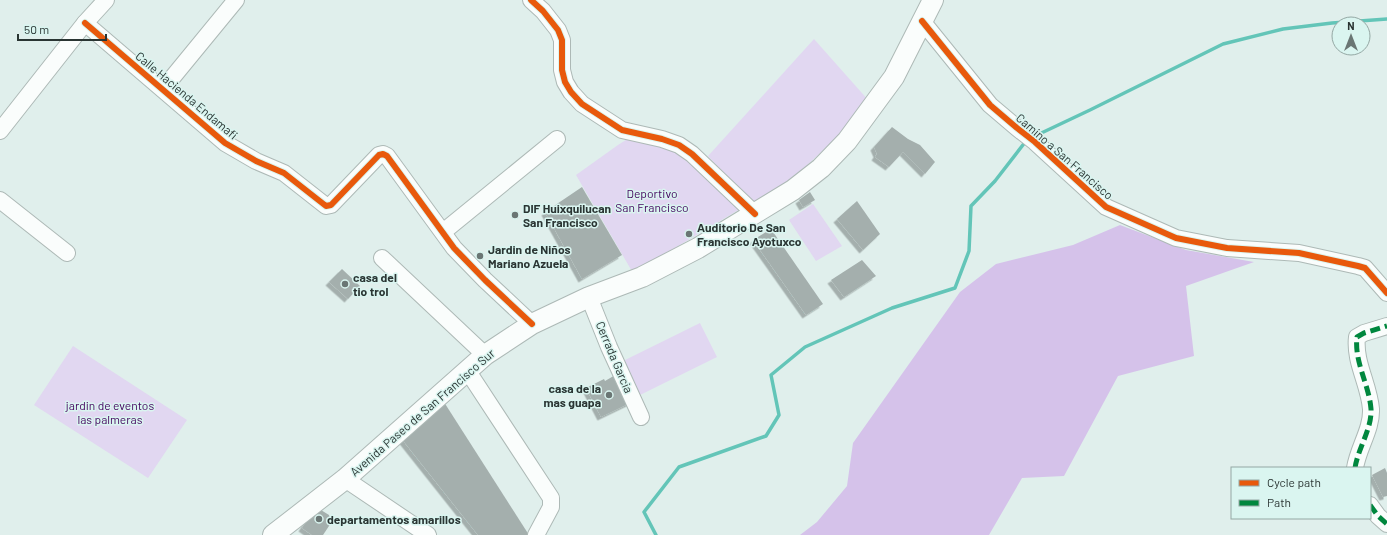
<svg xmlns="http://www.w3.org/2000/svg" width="1387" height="535" font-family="Barlow,sans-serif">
	<defs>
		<filter id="shadow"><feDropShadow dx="-3.5" dy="3.5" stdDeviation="0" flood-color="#0004"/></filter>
	</defs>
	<rect width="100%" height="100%" fill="#e0efec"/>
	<g fill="#e1d7f1">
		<path d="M814,39l55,62 -33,37 -36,34 -47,34 -45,-50z"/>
		<path d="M629,138l50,13 61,58 -107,64 -57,-98 42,-30z"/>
		<path d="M813,204l29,42 -26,15 -27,-41z"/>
		<path d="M700,323l17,34 -79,39 -17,-34z"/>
		<path d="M73,346l114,74 -39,58 -114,-73z"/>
	</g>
	<path fill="#d5c2ea" d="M1120,225l66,25 68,12 -68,24 8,70 -76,20 -54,100 -42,2 -33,57h-189l17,-13 30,-36 6,-43 107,-151 36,-28 77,-19z"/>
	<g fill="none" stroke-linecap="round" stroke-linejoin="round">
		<g stroke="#63c5b8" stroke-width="3.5">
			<path d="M1035,136l55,-26 133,-66 60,-15 49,-6 55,-4"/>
			<path d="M656,535l-12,-23 35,-45 87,-31 13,-21 -8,-40 34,-28 87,-39 63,-20 14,-37 2,-45 24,-25 31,-40"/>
		</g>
	</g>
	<g fill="#a4afad" filter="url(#shadow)">
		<path d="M892,127l16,12 12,6 15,17 -10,12 -22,-22 -14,15 -14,-10 2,-3 -3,-7z"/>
		<path d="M582,187l40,68 -40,24 -37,-67z"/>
		<path d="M810,192l5,8 -12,7 -4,-7z"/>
		<path d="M857,201l23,33 -17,16 -26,-31z"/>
		<path d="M771,229l52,75 -17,11 -53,-75z"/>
		<path d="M862,260l14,16 -32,21 -13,-17z"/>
		<path d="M342,269l18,17 -12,13 -19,-17z"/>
		<path d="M617,374l15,28 -31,15 -15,-29 18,-9 1,2z"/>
		<path d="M442,399l87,136h-51l-77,-97z"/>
		<path d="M1385,468l2,5v23l-4,1 -11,-22z"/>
		<path d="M316,507l13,8 2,8 -8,12h-11l-10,-7z"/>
	</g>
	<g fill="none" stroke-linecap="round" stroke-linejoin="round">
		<g stroke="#adb9b6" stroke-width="18">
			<g id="minor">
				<path d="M531,0l12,11 15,19 4,10v30l3,12 6,10 11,12 40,26 40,9 17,6 13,9 63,60"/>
				<path d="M922,21l68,84 27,23 18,14 71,65 70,31 51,10 72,5 59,13 7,2 22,25"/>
				<path d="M85,23l140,120 31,18 28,12 42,33 5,-1 48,-50 4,-1 4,2 67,92 31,32 47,44"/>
				<path d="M163,89l73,-89"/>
				<path d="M0,131l85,-108 21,-23"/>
				<path d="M0,200l67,53"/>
				<path d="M443,232l114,-93"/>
				<path d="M382,258l103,97"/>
				<path d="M589,297l20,50 32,70"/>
				<path d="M467,370l84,128v9l-15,28"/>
				<path d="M1355,468c3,-20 17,-39 16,-59 -2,-25 -17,-47 -14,-72l7,-4 23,-7"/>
				<path d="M345,479l83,56"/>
				<path d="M1370,505l8,11 9,8"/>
			</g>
		</g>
		<g stroke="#adb9b6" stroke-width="22">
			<path id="major" d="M273,535l72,-56 140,-124 47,-31 57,-27 53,-20 56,-29 95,-58 28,-22 26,-27 47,-64 39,-77"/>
		</g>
		<use href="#minor" stroke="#fafdfc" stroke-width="16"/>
		<use href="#major" stroke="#fafdfc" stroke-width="20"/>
		<g stroke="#00873e" stroke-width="5" stroke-dasharray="10 5" stroke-linecap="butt">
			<path d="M1355,468c3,-20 17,-39 16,-59 -2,-25 -17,-47 -14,-72l7,-4 23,-7"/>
			<path d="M1370,505l8,11 9,8"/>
		</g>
		<g stroke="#daf5f0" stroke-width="8">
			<g id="cycleway">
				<path d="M531,0l12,11 15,19 4,10v30l3,12 6,10 11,12 40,26 40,9 17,6 13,9 63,60"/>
				<path d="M922,21l68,84 27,23 18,14 71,65 70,31 51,10 72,5 59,13 7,2 22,25"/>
				<path d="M85,23l140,120 31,18 28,12 42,33 5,-1 48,-50 4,-1 4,2 67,92 31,32 47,44"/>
			</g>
		</g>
		<use href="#cycleway" stroke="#e8590c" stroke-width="6"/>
	</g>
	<g fill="#6a7674" stroke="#daf5f0" stroke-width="1.5">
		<circle cx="515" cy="215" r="4"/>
		<circle cx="689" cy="234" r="4"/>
		<circle cx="480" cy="256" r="4"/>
		<circle cx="345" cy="284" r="4"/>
		<circle cx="609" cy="395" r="4"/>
		<circle cx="319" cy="519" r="4"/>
	</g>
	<g text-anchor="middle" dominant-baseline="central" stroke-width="3" stroke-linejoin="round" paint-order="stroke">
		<g font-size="12" fill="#2a3533" stroke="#daf5f0">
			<text transform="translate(187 95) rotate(40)">Calle Hacienda Endamafi</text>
			<text transform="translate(1065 156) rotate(41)">Camino a San Francisco</text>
			<text transform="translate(615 357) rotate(67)">Cerrada Garcia</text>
			<text transform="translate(422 412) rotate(-41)">Avenida Paseo de San Francisco Sur</text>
		</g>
		<g font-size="12" fill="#44035f" stroke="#daf5f0">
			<text x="652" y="193">Deportivo<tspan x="652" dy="14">San Francisco</tspan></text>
			<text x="110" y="405">jardin de eventos<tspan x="110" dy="14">las palmeras</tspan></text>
		</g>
		<g font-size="12" font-weight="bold" fill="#2a3533" stroke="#daf5f0" text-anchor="start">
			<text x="523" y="208">DIF Huixquilucan<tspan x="523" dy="14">San Francisco</tspan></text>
			<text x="697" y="227">Auditorio De San<tspan x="697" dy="14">Francisco Ayotuxco</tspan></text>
			<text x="488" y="249">Jardin de Niños<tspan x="488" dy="14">Mariano Azuela</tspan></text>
			<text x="353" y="277">casa del<tspan x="353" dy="14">tio trol</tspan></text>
			<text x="601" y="388" text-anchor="end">casa de la<tspan x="601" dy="14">mas guapa</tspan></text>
			<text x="327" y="519">departamentos amarillos</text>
		</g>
	</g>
	<rect x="1231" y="467" width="140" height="52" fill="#daf5f0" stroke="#94a8a4"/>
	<rect x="1239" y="480" width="20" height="6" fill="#e8590c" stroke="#94a8a4"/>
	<text x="1267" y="487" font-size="12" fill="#2a3533">Cycle path</text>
	<rect x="1239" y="500" width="20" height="6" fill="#00873e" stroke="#94a8a4"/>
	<text x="1267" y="507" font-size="12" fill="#2a3533">Path</text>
	<g transform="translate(1351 36)"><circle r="19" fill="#daf5f0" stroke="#94a8a4"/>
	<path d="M0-3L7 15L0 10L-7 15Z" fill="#6a7674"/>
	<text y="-6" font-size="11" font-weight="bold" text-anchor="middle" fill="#2a3533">N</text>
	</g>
	<path d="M18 34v6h88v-6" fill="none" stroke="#2a3533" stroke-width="2"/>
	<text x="24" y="34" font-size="12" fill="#2a3533" stroke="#daf5f0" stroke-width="3" paint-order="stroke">50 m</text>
</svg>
